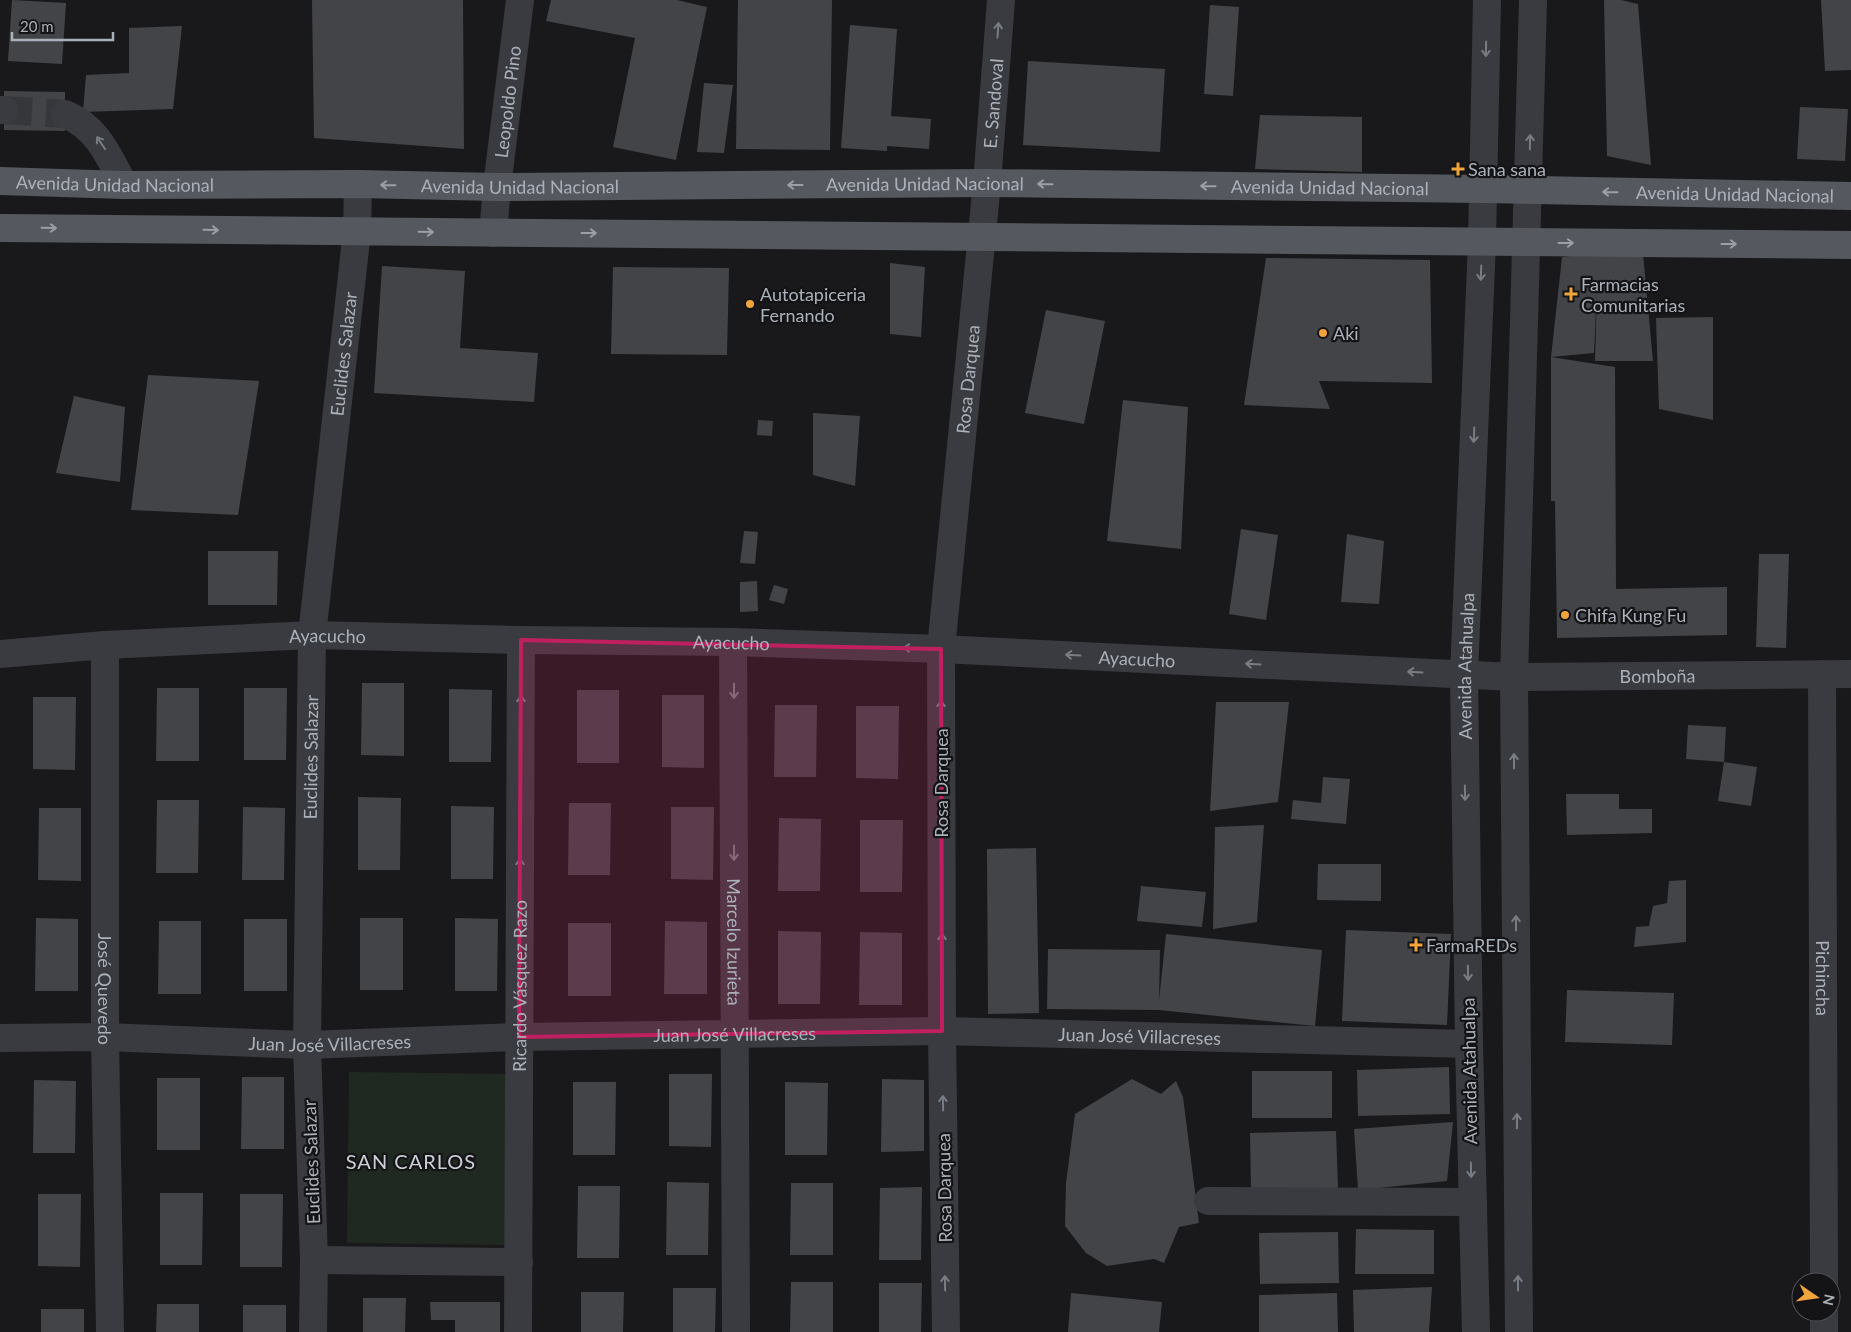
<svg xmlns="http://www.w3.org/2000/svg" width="1851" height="1332" font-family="Lato,sans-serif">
	<rect width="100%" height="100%" fill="#19191b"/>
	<path fill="#202921" d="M349,1072l160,2 -2,171 -160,-2z"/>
	<g fill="#434448">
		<path d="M12,0l54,3 -4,61 -54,-3z"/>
		<path d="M312,0h151l1,149 -150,-11z"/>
		<path d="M551,0h126l30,7 -31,153 -63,-13 22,-109 -89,-17z"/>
		<path d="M738,0h94l-2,150 -94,-1z"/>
		<path d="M1604,0h17l17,4 13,161 -44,-9z"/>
		<path d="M1821,0h30v70l-26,1z"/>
		<path d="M1210,5l29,2 -6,89 -29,-2z"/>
		<path d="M850,25l47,4 -6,87 40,3 -2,30 -42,-3v5l-46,-3z"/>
		<path d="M182,26l-9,83 -90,3 3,-37 43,-2v-45z"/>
		<path d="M1028,61l137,8 -5,83 -137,-7z"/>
		<path d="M704,83l29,2 -9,68 -27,-1z"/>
		<path d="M4,91l61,1v39l-61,-1z"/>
		<path d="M1800,107l48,2 -3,52 -48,-2z"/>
		<path d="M1260,115l102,2v55l-107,-3z"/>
		<path d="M1598,253l45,1 10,107h-58l2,-73 -3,65 -43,4 64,10 1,222 111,-2v48l-170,3 -2,-137h-4v-144l11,-100z"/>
		<path d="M1266,258l164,2 2,123 -113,-2 11,28 -86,-4z"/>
		<path d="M890,263l35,4 -4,70 -31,-3z"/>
		<path d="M382,266l83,5 -5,77 78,5 -4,49 -160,-9z"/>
		<path d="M613,267l116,1 -2,87 -116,-1z"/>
		<path d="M1046,310l59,11 -21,103 -59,-11z"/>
		<path d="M1713,317v103l-54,-11 -3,-91z"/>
		<path d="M148,375l111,6 -21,134 -107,-5z"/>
		<path d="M74,396l51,11 -5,75 -64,-9z"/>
		<path d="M1123,400l65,7 -7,142 -74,-8z"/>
		<path d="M813,413l47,3 -5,70 -42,-11z"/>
		<path d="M758,420l15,1 -1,15 -15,-1z"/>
		<path d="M1241,529l37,6 -12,85 -37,-6z"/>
		<path d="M744,531l14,1 -3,32 -15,-1z"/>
		<path d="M1347,534l37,7 -5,63 -38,-2z"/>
		<path d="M208,551h70l-1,54h-69z"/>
		<path d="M1759,554h30l-3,94 -30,-1z"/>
		<path d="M757,581l1,30 -18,1v-30z"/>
		<path d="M774,585l14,4 -4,15 -15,-4z"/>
		<path d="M362,683h42v73l-43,-1z"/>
		<path d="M157,688h42v73h-43z"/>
		<path d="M244,688h43l-1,72h-42z"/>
		<path d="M449,689l43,1 -1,72h-42z"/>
		<rect x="577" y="690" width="42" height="73"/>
		<path d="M662,695h42v73l-42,-1z"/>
		<path d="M33,697h43l-1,73 -42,-1z"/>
		<path d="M1216,702h73l-11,100 -68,9z"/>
		<path d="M775,705h42l-1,72h-42z"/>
		<path d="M856,706h43l-1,73 -42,-1z"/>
		<path d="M1688,725l38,2 -2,35 -38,-3z"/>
		<path d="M1724,762l33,5 -6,39 -33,-5z"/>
		<path d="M1323,777l27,2 -4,45 -55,-5 2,-19 28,3z"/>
		<path d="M1566,794h53v15h33v24l-85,2z"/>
		<path d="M358,797l43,1 -1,72h-42z"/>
		<path d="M157,800h42l-1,73h-42z"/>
		<path d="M569,803h42l-1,72h-42z"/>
		<path d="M451,806l43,1 -1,72h-42z"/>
		<path d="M243,807l42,1 -1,72h-42z"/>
		<path d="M671,807h43l-1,73 -42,-1z"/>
		<path d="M39,808h42v73l-43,-1z"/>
		<path d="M779,818l42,1 -1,72h-42z"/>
		<path d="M860,820h43l-1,72h-42z"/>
		<path d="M1264,825l-7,97 -44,7 2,-102z"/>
		<path d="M1036,848l3,165 -51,1 -1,-165z"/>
		<path d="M1318,864h63v37l-64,-1z"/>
		<path d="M1686,880v62l-52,5 2,-20 13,-1 4,-20 14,-3 2,-22z"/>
		<path d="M1141,886l65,6 -4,35 -65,-6z"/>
		<path d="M36,918l42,1v72h-43z"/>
		<rect x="360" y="918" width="43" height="72"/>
		<path d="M455,918l43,1 -1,72h-42z"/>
		<rect x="244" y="919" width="43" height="72"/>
		<path d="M159,921h42v73h-43z"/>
		<path d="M665,921l42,1v72h-43z"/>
		<rect x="568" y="923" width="43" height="73"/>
		<path d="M1346,930l105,4 -4,91 -105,-4z"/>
		<path d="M778,931l43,1 -1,72h-42z"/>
		<path d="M860,932l42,1v72h-43z"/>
		<path d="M1166,934l156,16 -7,76 -156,-16 -112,-1 1,-60 112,1 -1,51z"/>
		<path d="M1567,990l107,3 -2,52 -107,-3z"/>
		<path d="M1449,1067l1,47 -92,2 -1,-46z"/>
		<rect x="1252" y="1071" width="80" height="47"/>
		<path d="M669,1074h43l-1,73 -42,-1z"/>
		<path d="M242,1077h42v72h-43z"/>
		<rect x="157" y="1078" width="43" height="72"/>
		<path d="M882,1079l42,1v71l-43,1z"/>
		<path d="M1132,1079l29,15 15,-13 7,16 16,126 -20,4 -15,36 -10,-4 -47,7 -21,-13 -21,-27 1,-43 9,-69z"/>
		<path d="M34,1080l42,1 -1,72h-42z"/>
		<path d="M573,1082h43l-1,73h-42z"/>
		<path d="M785,1082l43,1 -1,72h-42z"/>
		<path d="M1453,1122l-6,59 -89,9 -4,-61z"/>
		<path d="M1336,1131l2,57 -87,3 -1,-58z"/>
		<path d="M667,1182l42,1 -1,72h-42z"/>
		<path d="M791,1183h42v72h-43z"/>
		<path d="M578,1186h42l-1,72h-42z"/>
		<path d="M922,1187l-1,73h-42l1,-72z"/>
		<path d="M160,1193h43l-1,72h-42z"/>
		<path d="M38,1194h43l-1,73 -42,-1z"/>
		<path d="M240,1194h43l-1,73h-42z"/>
		<path d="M1356,1229l78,1v44h-79z"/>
		<path d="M1338,1232l1,51 -79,1 -1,-51z"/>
		<path d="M791,1282h42v50h-43z"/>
		<path d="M879,1283h43l-1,49h-42z"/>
		<path d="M1432,1287l-3,45h-75l-1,-42z"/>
		<path d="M673,1288h43l-1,44h-42z"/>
		<path d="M581,1292h43l-1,40h-42z"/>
		<path d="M1071,1293l91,9 -3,30h-91z"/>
		<path d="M1337,1293l1,39h-79v-37z"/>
		<path d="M363,1298h43l-1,34h-42z"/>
		<path d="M430,1302h70v30h-45v-12h-24z"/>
		<path d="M157,1304h42v28h-43z"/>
		<rect x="243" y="1305" width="43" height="27"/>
		<rect x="41" y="1309" width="43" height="23"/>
	</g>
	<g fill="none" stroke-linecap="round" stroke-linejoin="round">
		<path stroke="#36373b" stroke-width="28" stroke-dasharray="28 14" stroke-linecap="butt" d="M4,110l61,4"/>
		<g stroke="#3a3b40" stroke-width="28">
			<path d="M0,110h4"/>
			<path d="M65,114c33,14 43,41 59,71"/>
			<path id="s1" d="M493,233l4,-46 23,-187"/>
			<path id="s2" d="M733,642l3,690"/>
			<path id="s3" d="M105,645v392l5,295"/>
			<path id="s4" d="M0,654l105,-9 207,-10 209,5 212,2 208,7 573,28 337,-3"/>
			<path id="s5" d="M1822,674l2,608"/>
			<path id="s6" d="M0,1038l105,-1 202,8 212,-8 423,-6 527,13"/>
			<path d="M1208,1201l264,1"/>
			<path d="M314,1260l205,2"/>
			<path d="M1824,1312v20"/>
			<path id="s7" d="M313,1332l1,-72 -7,-215 5,-410 45,-404 1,-47"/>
			<path id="s8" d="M518,1332l3,-692"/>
			<path id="s9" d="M946,1332l-4,-301 -1,-382 46,-466 14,-183"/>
			<path id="s10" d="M1476,1332l-7,-288 -5,-370 18,-432 5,-242"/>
			<path d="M1519,1332l-5,-655 19,-677"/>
		</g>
		<g stroke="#56585f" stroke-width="28">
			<path id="s11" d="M0,181l124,4 234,-1 139,3 490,-4 497,6 367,7"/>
			<path d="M0,228l1851,17"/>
		</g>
	</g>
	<defs><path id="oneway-shaft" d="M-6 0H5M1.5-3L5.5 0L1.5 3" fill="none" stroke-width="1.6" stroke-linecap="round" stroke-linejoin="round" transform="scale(1.25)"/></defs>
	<g stroke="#787c83">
		<use href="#oneway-shaft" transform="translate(998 30) rotate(-86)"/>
		<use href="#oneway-shaft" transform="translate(1486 49) rotate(91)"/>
		<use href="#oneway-shaft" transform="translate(1530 142) rotate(-89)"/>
		<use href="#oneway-shaft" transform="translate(101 143) rotate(-124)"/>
		<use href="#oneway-shaft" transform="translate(1481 273) rotate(92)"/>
		<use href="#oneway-shaft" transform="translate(1474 435) rotate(92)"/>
		<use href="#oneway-shaft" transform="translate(911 648) rotate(-178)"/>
		<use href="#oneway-shaft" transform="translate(1073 655) rotate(-177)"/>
		<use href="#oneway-shaft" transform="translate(1253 664) rotate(-177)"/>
		<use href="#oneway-shaft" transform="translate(1415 672) rotate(-177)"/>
		<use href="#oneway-shaft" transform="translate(734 691) rotate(90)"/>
		<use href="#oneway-shaft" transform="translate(521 703) rotate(-90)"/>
		<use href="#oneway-shaft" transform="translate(941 708) rotate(-90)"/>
		<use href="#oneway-shaft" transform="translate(1514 761) rotate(-90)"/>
		<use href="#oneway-shaft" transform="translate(1465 793) rotate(89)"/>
		<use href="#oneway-shaft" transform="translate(734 853) rotate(90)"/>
		<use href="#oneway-shaft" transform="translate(520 866) rotate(-90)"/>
		<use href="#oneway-shaft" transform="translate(1516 923) rotate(-90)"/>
		<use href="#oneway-shaft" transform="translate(942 941) rotate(-90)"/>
		<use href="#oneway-shaft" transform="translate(1468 973) rotate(89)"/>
		<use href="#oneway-shaft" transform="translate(943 1103) rotate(-91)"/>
		<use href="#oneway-shaft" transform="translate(1517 1121) rotate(-90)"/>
		<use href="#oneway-shaft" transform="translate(1471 1170) rotate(89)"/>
		<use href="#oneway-shaft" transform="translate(945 1283) rotate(-91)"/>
		<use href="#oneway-shaft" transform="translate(1518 1283) rotate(-90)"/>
	</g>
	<g stroke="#9a9fa8">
		<use href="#oneway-shaft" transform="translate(1045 184) rotate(-179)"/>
		<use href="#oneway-shaft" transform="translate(388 185) rotate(-179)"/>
		<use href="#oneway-shaft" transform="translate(795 185) rotate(180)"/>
		<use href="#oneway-shaft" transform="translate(1208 186) rotate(-179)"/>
		<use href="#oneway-shaft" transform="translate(1610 192) rotate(-179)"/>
		<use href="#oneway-shaft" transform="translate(49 228) rotate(1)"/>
		<use href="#oneway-shaft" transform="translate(211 230) rotate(1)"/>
		<use href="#oneway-shaft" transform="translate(426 232) rotate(1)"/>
		<use href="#oneway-shaft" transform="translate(589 233)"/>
		<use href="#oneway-shaft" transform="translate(1566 243)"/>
		<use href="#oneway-shaft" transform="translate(1729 244)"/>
	</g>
	<path fill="#c12060" fill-opacity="0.2" stroke="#c12060" stroke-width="4" stroke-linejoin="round" d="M521,640l420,9 1,382 -423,6z"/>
	<g fill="#f1a43b" stroke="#141416" stroke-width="2">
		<path d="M1455.5 161.5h5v5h5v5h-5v5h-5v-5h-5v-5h5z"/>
		<path d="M1568.5 286.5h5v5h5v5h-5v5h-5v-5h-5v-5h5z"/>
		<circle cx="750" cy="304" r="5"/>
		<circle cx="1323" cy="333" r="5"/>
		<circle cx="1565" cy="615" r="5"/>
		<path d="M1413.5 937.5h5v5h5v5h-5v5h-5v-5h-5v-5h5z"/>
	</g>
	<g text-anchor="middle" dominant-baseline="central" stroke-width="4.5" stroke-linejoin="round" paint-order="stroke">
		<g font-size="18" fill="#abb1ba" stroke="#141416">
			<text stroke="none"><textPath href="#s1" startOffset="132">Leopoldo Pino</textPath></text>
			<text stroke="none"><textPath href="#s9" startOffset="1231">E. Sandoval</textPath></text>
			<text stroke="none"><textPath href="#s11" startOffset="115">Avenida Unidad Nacional</textPath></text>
			<text stroke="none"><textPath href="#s11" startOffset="925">Avenida Unidad Nacional</textPath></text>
			<text stroke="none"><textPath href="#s11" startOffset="520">Avenida Unidad Nacional</textPath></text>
			<text stroke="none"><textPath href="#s11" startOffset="1330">Avenida Unidad Nacional</textPath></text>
			<text stroke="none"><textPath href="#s11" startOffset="1735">Avenida Unidad Nacional</textPath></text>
			<text stroke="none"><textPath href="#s7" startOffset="980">Euclides Salazar</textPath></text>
			<text stroke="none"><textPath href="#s9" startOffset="954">Rosa Darquea</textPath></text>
			<text stroke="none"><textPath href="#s4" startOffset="328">Ayacucho</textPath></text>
			<text stroke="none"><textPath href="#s4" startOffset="732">Ayacucho</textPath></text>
			<text stroke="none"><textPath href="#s4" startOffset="1138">Ayacucho</textPath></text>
			<text stroke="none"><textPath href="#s10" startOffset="666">Avenida Atahualpa</textPath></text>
			<text stroke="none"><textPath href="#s4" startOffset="1659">Bomboña</textPath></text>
			<text stroke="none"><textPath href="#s7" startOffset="575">Euclides Salazar</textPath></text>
			<text transform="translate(941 783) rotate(-90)">Rosa Darquea</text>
			<text stroke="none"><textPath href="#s2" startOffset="300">Marcelo Izurieta</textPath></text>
			<text stroke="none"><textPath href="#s5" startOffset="304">Pichincha</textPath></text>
			<text stroke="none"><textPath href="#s8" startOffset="346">Ricardo Vásquez Razo</textPath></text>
			<text stroke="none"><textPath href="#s3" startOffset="344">José Quevedo</textPath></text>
			<text stroke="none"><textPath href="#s6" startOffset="735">Juan José Villacreses</textPath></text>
			<text stroke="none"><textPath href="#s6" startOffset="1140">Juan José Villacreses</textPath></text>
			<text stroke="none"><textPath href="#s6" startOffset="330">Juan José Villacreses</textPath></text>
			<text transform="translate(1469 1071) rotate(-91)">Avenida Atahualpa</text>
			<text transform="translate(311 1162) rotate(-92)">Euclides Salazar</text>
			<text transform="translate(944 1188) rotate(-91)">Rosa Darquea</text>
		</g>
		<g font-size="18" fill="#abb1ba" stroke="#141416" text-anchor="start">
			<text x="1468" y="169">Sana sana</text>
			<text x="1581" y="284">Farmacias<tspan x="1581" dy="21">Comunitarias</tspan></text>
			<text x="760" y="294">Autotapiceria<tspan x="760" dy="21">Fernando</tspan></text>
			<text x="1333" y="333">Aki</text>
			<text x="1575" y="615">Chifa Kung Fu</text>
			<text x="1426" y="945">FarmaREDs</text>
		</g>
		<g font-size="20" letter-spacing="1" fill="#ccd0d6" stroke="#141416">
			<text x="411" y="1161">SAN CARLOS</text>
		</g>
	</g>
	<g transform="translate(1816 1297) rotate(103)"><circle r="24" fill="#141416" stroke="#505358"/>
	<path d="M0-4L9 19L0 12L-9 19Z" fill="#f1a43b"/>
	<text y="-8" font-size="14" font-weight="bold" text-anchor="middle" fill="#abb1ba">N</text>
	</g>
	<path d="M12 32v8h101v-8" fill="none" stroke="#abb1ba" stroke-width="2.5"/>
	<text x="20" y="32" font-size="15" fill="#abb1ba" stroke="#141416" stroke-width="4" paint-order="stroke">20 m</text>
</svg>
